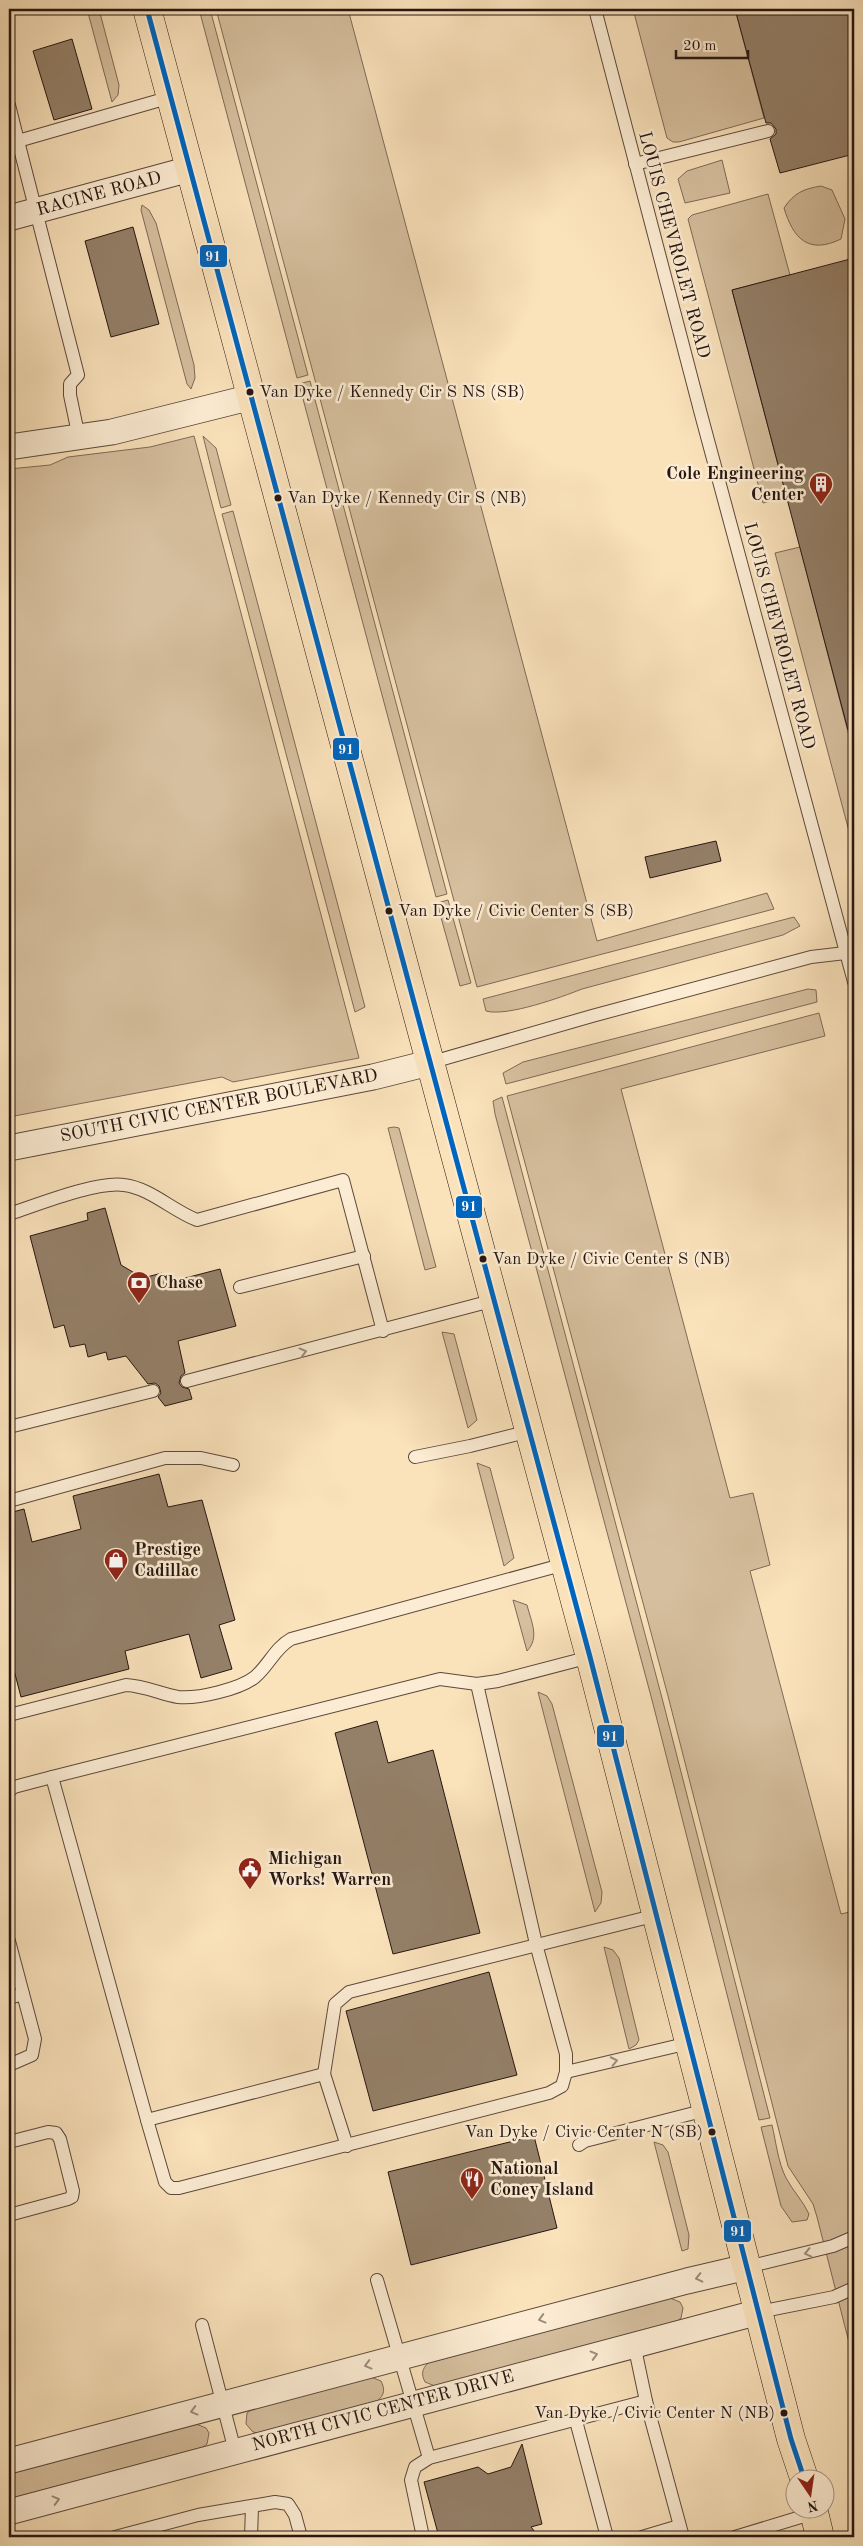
<svg xmlns="http://www.w3.org/2000/svg" width="863" height="2546" font-family="'Old Standard TT',serif">
	<rect width="100%" height="100%" fill="#fae2bb"/>
	<filter id="stains"><feTurbulence type="fractalNoise" baseFrequency=".004" numOctaves="4"/><feColorMatrix values="0 0 0 0 .2 0 0 0 0 .09 0 0 0 0 .02 0 0 0 .5 -.17"/></filter>
	<radialGradient id="worn" r=".72"><stop offset=".6" stop-color="#630" stop-opacity="0"/><stop offset="1" stop-color="#630" stop-opacity=".3"/></radialGradient>
	<g fill="#d6bf9e" stroke="#7e6a58">
		<path d="M87,9h11l2,4 19,72 -1,10 -6,7z"/>
		<path d="M199,9h11l98,366 -11,3z"/>
		<path d="M216,9h132l249,932 170,-48 7,16 -297,78z"/>
		<path d="M633,9h102l29,109 -85,24h-6l-6,-4z"/>
		<path d="M722,160l8,33 -45,10 -7,-24 9,-8z"/>
		<path d="M821,186l11,4 13,29 -4,20c-33,16 -48,-1 -57,-31 10,-15 19,-19 37,-22z"/>
		<path d="M768,194l22,81 -58,15 53,201 -6,8 -16,4 -75,-284 4,-4z"/>
		<path d="M142,205l7,5 7,13 38,142 1,13 -4,11 -4,-5 -46,-174z"/>
		<path d="M310,381l137,513 -11,3 -137,-513z"/>
		<path d="M194,436l165,622 -126,24 -11,-5 -213,40v-648l41,-4 18,-8 82,-10z"/>
		<path d="M203,436l13,12 15,57 -10,3z"/>
		<path d="M233,511l132,496 -10,5 -133,-498z"/>
		<path d="M800,547l54,208v95l-79,-297z"/>
		<path d="M448,900l23,83 -11,3 -23,-83z"/>
		<path d="M794,917l6,9 -17,9 -201,54c-20,8 -75,28 -96,22l-3,-12z"/>
		<path d="M808,989l8,1 1,12 -311,82 -3,-11 20,-11z"/>
		<path d="M819,1013l6,23 -204,53 109,409 23,-5 17,72 -20,6 91,343 13,-3v451l-37,-145 -4,-13 -25,-38 -120,-470 -161,-600z"/>
		<path d="M502,1097l160,601 108,420 -11,2 -107,-420 -157,-586 -2,-13z"/>
		<path d="M394,1127l5,1 37,139 -11,3 -37,-142z"/>
		<path d="M442,1332l12,2 23,86 -9,8z"/>
		<path d="M477,1463l13,5 24,90 -10,8z"/>
		<path d="M513,1600l14,5c4,16 13,33 0,46z"/>
		<path d="M538,1692l9,4 5,8 50,188 -1,11 -6,9z"/>
		<path d="M604,1947l9,3 6,8 20,82 -3,5 -7,4z"/>
		<path d="M772,2125c4,17 6,37 14,53 7,13 17,23 23,36l-2,6 -15,2 -11,-16 -20,-79z"/>
		<path d="M654,2142l9,3 5,7 21,83 -1,14 -6,2z"/>
		<path d="M670,2298l10,4 3,6 -2,10 -5,4 -241,64 -10,-4c-4,-8 -3,-13 3,-19z"/>
		<path d="M371,2377l10,4c4,8 4,14 -4,20l-119,32 -5,-1 -7,-8 1,-11 4,-3z"/>
		<path d="M196,2424l10,4 3,5 -2,11 -4,3 -194,52v-25z"/>
	</g>
	<g fill="#948069" stroke="#261611">
		<path d="M735,9h119v145l-74,19 -10,-34 6,-5v-5l-5,-6h-5z"/>
		<path d="M72,39l20,70 -38,11 -21,-69z"/>
		<path d="M133,227l26,97 -48,13 -26,-96z"/>
		<path d="M854,258v471l-6,1 -116,-440z"/>
		<path d="M716,841l5,20 -71,17 -5,-21z"/>
		<path d="M105,1208l16,57 22,13 19,-5 4,10 54,-14 16,57 -58,15 7,32 -4,3 -2,7 3,4 7,2 3,10 -27,7 -7,-9 3,-4 -2,-7 -4,-3 -7,1 -22,-28 -18,4 -2,-8 -18,5 -3,-13 -15,3 -6,-22 -10,3 -24,-92 58,-16 -1,-7z"/>
		<path d="M159,1474l9,33 34,-7 33,120 -16,5 13,44 -31,9 -12,-44 -64,17 4,18 -108,28 -12,-46v-138l15,-4 8,33 49,-13 -8,-33z"/>
		<path d="M377,1721l11,42 45,-13 47,183 -87,21 -58,-221z"/>
		<path d="M489,1972l28,103 -144,36 -27,-100z"/>
		<path d="M534,2136l23,92 -146,37 -23,-93z"/>
		<path d="M522,2444l20,80 -11,3 8,10h-31l-3,-4 -15,4h-51l-15,-55 54,-15 10,7 23,-7z"/>
	</g>
	<g fill="none" stroke-linecap="round" stroke-linejoin="round">
		<g stroke="#5b493c" stroke-width="14">
			<g id="service">
				<path d="M595,9l107,409 152,564"/>
				<path d="M9,105l9,36 153,-44"/>
				<path d="M18,141l60,234 -8,9v11l9,43"/>
				<path d="M635,164l133,-33"/>
				<path d="M429,1063l163,-47 219,-59 43,-5"/>
				<path d="M9,1214c28,-9 87,-33 115,-29 26,3 49,26 73,35l146,-40 40,151"/>
				<path d="M240,1287l124,-31"/>
				<path d="M187,1381l308,-81"/>
				<path d="M9,1427l144,-36"/>
				<path d="M415,1457l55,-11 60,-15"/>
				<path d="M9,1501l156,-43h36l32,7"/>
				<path d="M9,1715l117,-30c19,1 35,9 52,12 20,2 62,-8 77,-20 14,-12 20,-29 36,-38l274,-75"/>
				<path d="M52,1777l95,343"/>
				<path d="M9,1791l5,-4 38,-10 388,-98 37,5 21,-3 92,-24"/>
				<path d="M9,1941l26,98 -3,16 -23,10"/>
				<path d="M9,1998l14,-4"/>
				<path d="M566,2072l123,-29"/>
				<path d="M324,2074l11,-70 14,-12 308,-77"/>
				<path d="M9,2142l39,-10 8,1 4,6 13,52 -1,6 -4,2 -59,16"/>
				<path d="M579,2145l6,-4 121,-31"/>
				<path d="M347,2146l-23,-72 -177,46 18,62 6,6h8l370,-95 13,-7 4,-14v-18l-30,-110 -59,-260"/>
				<path d="M747,2267l86,-21 21,-9"/>
				<path d="M377,2280l52,178"/>
				<path d="M759,2312l75,-15 20,-9"/>
				<path d="M202,2325l33,126"/>
				<path d="M634,2344l12,57 37,136"/>
				<path d="M576,2421l31,116"/>
				<path d="M115,2537l83,-22 77,-13 13,2 7,11 6,22"/>
				<path d="M251,2537l1,-30"/>
				<path d="M423,2537l-12,-57 4,-13 14,-9 217,-57"/>
				<path d="M642,2537l37,-11"/>
				<path d="M735,2537l79,-24"/>
			</g>
		</g>
		<g stroke="#5b493c" stroke-width="27">
			<g id="minor">
				<path d="M9,218l181,-49"/>
				<path d="M9,447l103,-15 140,-35"/>
				<path d="M9,1148l364,-71 56,-14"/>
				<path d="M9,2461l678,-180 60,-14"/>
				<path d="M9,2512l750,-200"/>
			</g>
		</g>
		<g stroke="#261611" stroke-width="29">
			<g id="primary">
				<path d="M147,9l443,1648 201,782 13,39"/>
				<path d="M813,2508l7,29"/>
			</g>
		</g>
		<use href="#service" stroke="#fcecd3" stroke-width="12"/>
		<use href="#minor" stroke="#fcecd3" stroke-width="25"/>
		<use href="#primary" stroke="#fae2bb" stroke-width="28"/>
		<g stroke="#fcecd3" stroke-width="9">
			<path id="bus-1" d="M147,9l443,1648 201,782 13,39"/>
		</g>
		<use href="#bus-1" stroke="#0065bd" stroke-width="5"/>
	</g>
	<defs><path id="oneway-chevron" d="M-2-3.5L2.5 0L-2 3.5" fill="none" stroke-width="1.6" stroke-linecap="round" stroke-linejoin="round" transform="scale(1.25)"/></defs>
	<g stroke="#9c8c7c">
		<use href="#oneway-chevron" transform="translate(303 1352) rotate(-15)"/>
		<use href="#oneway-chevron" transform="translate(614 2061) rotate(-12)"/>
		<use href="#oneway-chevron" transform="translate(808 2253) rotate(167)"/>
		<use href="#oneway-chevron" transform="translate(699 2278) rotate(167)"/>
		<use href="#oneway-chevron" transform="translate(542 2319) rotate(165)"/>
		<use href="#oneway-chevron" transform="translate(594 2355) rotate(-15)"/>
		<use href="#oneway-chevron" transform="translate(368 2365) rotate(165)"/>
		<use href="#oneway-chevron" transform="translate(194 2411) rotate(165)"/>
		<use href="#oneway-chevron" transform="translate(56 2500) rotate(-15)"/>
	</g>
	<defs>
		<g id="building-pin" transform="scale(1.25)"><path d="M0 17L-7.5 6A9.5 9.5 0 1 1 7.5 6Z" fill="#8f2418" stroke="#fcecd3"/><path d="M-4-6H4V6H1V3H-1V6H-4ZM-2.5-4.3h1.7v1.8h-1.7ZM.8-4.3h1.7v1.8H.8ZM-2.5-1h1.7V.8h-1.7ZM.8-1h1.7V.8H.8Z" fill="#fff"/></g>
		<g id="bank-pin" transform="scale(1.25)"><path d="M0 17L-7.5 6A9.5 9.5 0 1 1 7.5 6Z" fill="#8f2418" stroke="#fcecd3"/><path d="M-6-4H6V4H-6ZM0-2.3a2.3 2.3 0 1 0 0 4.6a2.3 2.3 0 1 0 0-4.6Z" fill="#fff"/></g>
		<g id="shop-pin" transform="scale(1.25)"><path d="M0 17L-7.5 6A9.5 9.5 0 1 1 7.5 6Z" fill="#8f2418" stroke="#fcecd3"/><path d="M-5-2.5h2.3a2.7 3.5 0 0 1 5.4 0H5L5.5 6h-11ZM-1.5-2.5h3a1.5 2.3 0 0 0-3 0Z" fill="#fff"/></g>
		<g id="civic-pin" transform="scale(1.25)"><path d="M0 17L-7.5 6A9.5 9.5 0 1 1 7.5 6Z" fill="#8f2418" stroke="#fcecd3"/><path d="M-.6-6.5H3V-4.5H.6V-3L4-1V1h2V6H-6V1h2V-1L-.6-3ZM-1.2 2.5V6h2.4V2.5Z" fill="#fff"/></g>
		<g id="restaurant-pin" transform="scale(1.25)"><path d="M0 17L-7.5 6A9.5 9.5 0 1 1 7.5 6Z" fill="#8f2418" stroke="#fcecd3"/><path d="M-5-6h1v4h1v-4h1v4h1v-4h1v5L-1.5 .5V6h-2V.5L-5-1ZM5-6V6H3V1.5H1.5Q1.5-4 5-6Z" fill="#fff"/></g>
	</defs>
	<g fill-rule="evenodd">
		<use href="#building-pin" x="821" y="484"/>
		<use href="#bank-pin" x="139" y="1283"/>
		<use href="#shop-pin" x="116" y="1560"/>
		<use href="#civic-pin" x="250" y="1869"/>
		<use href="#restaurant-pin" x="472" y="2179"/>
	</g>
	<g fill="#261611" stroke="#fcecd3" stroke-width="2">
		<circle cx="250" cy="392" r="4.5"/>
		<circle cx="278" cy="498" r="4.5"/>
		<circle cx="389" cy="911" r="4.5"/>
		<circle cx="483" cy="1259" r="4.5"/>
		<circle cx="712" cy="2132" r="4.5"/>
		<circle cx="784" cy="2413" r="4.5"/>
	</g>
	<g text-anchor="middle" dominant-baseline="central" stroke-width="5" stroke-linejoin="round" paint-order="stroke">
		<g font-size="17" fill="#261611" stroke="#fcecd3" text-anchor="start">
			<text x="259" y="392">Van Dyke / Kennedy Cir S NS (SB)</text>
			<text x="287" y="498">Van Dyke / Kennedy Cir S (NB)</text>
			<text x="398" y="911">Van Dyke / Civic Center S (SB)</text>
			<text x="492" y="1259">Van Dyke / Civic Center S (NB)</text>
			<text x="703" y="2132" text-anchor="end">Van Dyke / Civic Center N (SB)</text>
			<text x="775" y="2413" text-anchor="end">Van Dyke / Civic Center N (NB)</text>
		</g>
		<g font-size="18" fill="#261611" stroke="#fcecd3">
			<text transform="translate(99 194) rotate(-15)">RACINE ROAD</text>
			<text transform="translate(674 245) rotate(75)">LOUIS CHEVROLET ROAD</text>
			<text transform="translate(779 636) rotate(75)">LOUIS CHEVROLET ROAD</text>
			<text transform="translate(219 1106) rotate(-11)">SOUTH CIVIC CENTER BOULEVARD</text>
			<text transform="translate(383 2411) rotate(-15)">NORTH CIVIC CENTER DRIVE</text>
		</g>
		<g font-size="18" font-weight="bold" fill="#261611" stroke="#fcecd3" text-anchor="start">
			<text x="804" y="474" text-anchor="end">Cole Engineering<tspan x="804" dy="21">Center</tspan></text>
			<text x="156" y="1283">Chase</text>
			<text x="134" y="1550">Prestige<tspan x="134" dy="21">Cadillac</tspan></text>
			<text x="268" y="1859">Michigan<tspan x="268" dy="21">Works! Warren</tspan></text>
			<text x="490" y="2169">National<tspan x="490" dy="21">Coney Island</tspan></text>
		</g>
	</g>
	<g stroke="#fcecd3" stroke-width="2">
		<rect x="199" y="244" width="29" height="24" rx="5" fill="#0065bd"/>
		<rect x="332" y="737" width="28" height="24" rx="5" fill="#0065bd"/>
		<rect x="455" y="1195" width="28" height="24" rx="5" fill="#0065bd"/>
		<rect x="596" y="1724" width="29" height="24" rx="5" fill="#0065bd"/>
		<rect x="723" y="2219" width="29" height="24" rx="5" fill="#0065bd"/>
	</g>
	<g font-size="14" text-anchor="middle" font-weight="bold" fill="#fff">
		<text x="213" y="261">91</text>
		<text x="346" y="754">91</text>
		<text x="469" y="1211">91</text>
		<text x="610" y="1741">91</text>
		<text x="738" y="2236">91</text>
	</g>
	<rect width="863" height="2546" fill="none" stroke="#fae2bb" stroke-width="30"/>
	<rect x="10" y="10" width="843" height="2526" fill="none" stroke="#261611" stroke-width="2.5"/>
	<rect x="15" y="15" width="833" height="2516" fill="none" stroke="#261611"/>
	<g transform="translate(810 2494) rotate(167)"><circle r="24" fill="#fcecd3" stroke="#a69685"/>
	<path d="M0-4L9 19L0 12L-9 19Z" fill="#8f2418"/>
	<text y="-8" font-size="14" font-weight="bold" text-anchor="middle" fill="#261611">N</text>
	</g>
	<path d="M676 50v8h72v-8" fill="none" stroke="#261611" stroke-width="2.5"/>
	<text x="683" y="50" font-size="15" fill="#261611" stroke="#fcecd3" stroke-width="4" paint-order="stroke">20 m</text>
	<rect width="100%" height="100%" filter="url(#stains)"/>
	<rect width="100%" height="100%" fill="url(#worn)"/>
</svg>
